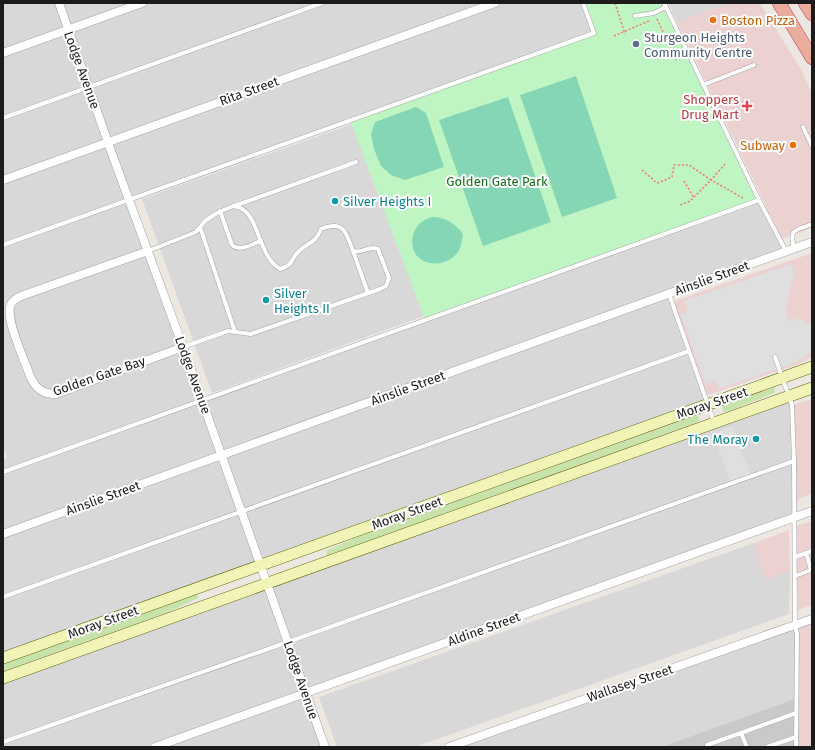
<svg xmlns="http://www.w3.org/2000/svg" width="815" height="750" font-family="'Fira Sans',sans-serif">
	<rect width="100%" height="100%" fill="#ece8e1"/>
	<g fill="#d9d8d8">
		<path d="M3,3h580l11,30 -465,166 73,202 557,-201 27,52 -117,42 39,112 -705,252v-199l4,-1 -4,-12z"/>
		<path d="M668,3h63l-54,19z"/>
		<path d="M352,124l72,192 -212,77 -70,-194z"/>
		<path d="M790,395l4,123 -488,175 19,54h-322v-69z"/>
		<path d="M754,543l12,36 24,-9 -1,44 -374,133h-78l-18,-50z"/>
		<path d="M795,625l2,73 -130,47 1,2h-219z"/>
	</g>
	<g fill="#ecd1d1">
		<path d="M731,3h29l41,66 11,25v134l-30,11 -105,-217z"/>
		<path d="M812,253v103l-7,5 -12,5 -88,30 -33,-94z"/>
		<path d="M812,399v95l-12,4 -5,9 -2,-102z"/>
		<path d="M812,521v84l-14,5 -2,-84z"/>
		<path d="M789,530l1,40 -24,10 -12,-37z"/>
		<path d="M812,619v128h-16l-1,-122z"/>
	</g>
	<path fill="#c9c9c9" d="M797,698l-1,49h-128l-1,-2z"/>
	<g fill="#c7e3a9">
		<path d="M775,387l-1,6 -43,17 -8,2 -1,-5 4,-2z"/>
		<path d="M698,415l2,5 -5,3 -368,133 -1,-5 34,-15z"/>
		<path d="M197,594l1,4 -32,15 -163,58v-7z"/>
	</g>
	<path fill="#bff4c3" d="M583,3h81l95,197 -334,120 -75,-200 244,-87z"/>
	<g fill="#84d6b4">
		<path d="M576,76l41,122 -55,19 -42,-122z"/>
		<path d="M508,97l43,125 -68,24 -44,-126z"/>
		<path d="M416,107l10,6 18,54 -39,13 -14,-5 -10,-9 -7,-17 -3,-15 4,-12z"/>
		<path d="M432,217c13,0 24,7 31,17 -1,7 -2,13 -5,18 -16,21 -52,12 -45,-17 3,-10 9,-15 19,-18z"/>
	</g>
	<g fill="#dfdfdf">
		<path d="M791,264l3,8 -8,36 2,14 9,-4 9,4 6,5v23l-7,7 -14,7 -73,25 -3,-8 -9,4 -25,-70 7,-4 -3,-10z"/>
		<path d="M733,426l18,51 -20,7 -18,-50z"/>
	</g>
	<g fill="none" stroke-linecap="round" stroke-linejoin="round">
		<g stroke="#a2a2a2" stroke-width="5">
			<g id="service">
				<path d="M664,3l95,197 27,51"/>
				<path d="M635,16l19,-3 12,-6"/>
				<path d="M703,85l51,-20"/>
				<path d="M3,118l319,-115"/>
				<path d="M803,127l9,19"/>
				<path d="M234,206l122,-44"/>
				<path d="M220,211l12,34c8,7 20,-1 29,-4"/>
				<path d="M200,227l35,105"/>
				<path d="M3,245l591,-212 -11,-30"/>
				<path d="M794,248c-5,-20 1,-17 18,-24"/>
				<path d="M148,251l48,-19 9,-11 12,-8 16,-7c3,1 7,1 9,3 17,9 17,48 38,60 14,-4 10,-9 18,-17 10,-10 17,-8 23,-23 23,-9 25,3 32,22 10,3 14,-6 25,-2l11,29 -3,8 -6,3 -129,45 -23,-3 -45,16"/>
				<path d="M353,251l15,42"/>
				<path d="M669,294l45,128"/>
				<path d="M775,357l17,48 2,56 1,164 2,9 -1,113"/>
				<path d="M3,472l756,-272"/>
				<path d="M795,557l17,-6"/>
				<path d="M795,576l16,-6 -5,-17"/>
				<path d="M3,597l686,-246"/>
				<path d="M3,742l285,-100 506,-181"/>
				<path d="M707,745l34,-12"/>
				<path d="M747,747l-6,-14 55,-20"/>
				<path d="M767,747l29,-10"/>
			</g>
		</g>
		<g stroke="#a2a2a2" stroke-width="9">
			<g id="minor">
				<path d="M59,3l52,148 72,196 142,400"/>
				<path d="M3,53l139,-50"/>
				<path d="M3,180l492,-177"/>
				<path d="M148,251l-127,45c-4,2 -8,4 -10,8 -7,13 14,57 19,72 5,12 12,18 26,18l127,-47"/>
				<path d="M3,534l809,-292"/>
				<path d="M155,747l657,-236"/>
				<path d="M449,747l363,-128"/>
			</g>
		</g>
		<g stroke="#5f670c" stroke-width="12">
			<g id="secondary">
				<path d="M3,658l809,-291"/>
				<path d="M3,678l809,-290"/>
			</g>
		</g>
		<g stroke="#c73067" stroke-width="14">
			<g id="trunk">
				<path d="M779,3l33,55"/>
				<path d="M805,3l7,11"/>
			</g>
		</g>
		<g stroke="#ee7a6f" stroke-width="1.5" stroke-dasharray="2 2" stroke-linecap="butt">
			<path d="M615,3l10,31"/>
			<path d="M657,19l19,41"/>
			<path d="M614,36l37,-16"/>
			<path d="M725,164l-14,16 32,18"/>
			<path d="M642,170l15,13 15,-6 2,-12h15l22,15 -21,21 -10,4"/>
			<path d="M684,181l10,17"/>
		</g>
		<use href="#service" stroke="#fff" stroke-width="4"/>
		<use href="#minor" stroke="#fff" stroke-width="8"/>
		<use href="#secondary" stroke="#f2f4b7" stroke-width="11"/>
		<use href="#trunk" stroke="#e9ad9e" stroke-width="13"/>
	</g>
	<g fill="#e8710a" stroke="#fff" stroke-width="1.5">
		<circle cx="713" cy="20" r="4"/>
		<circle cx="793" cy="145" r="4"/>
	</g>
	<circle fill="#5c6f8a" stroke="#fff" stroke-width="1.5" cx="636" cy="44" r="4"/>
	<path fill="#e0444e" stroke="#fff" stroke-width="1.5" d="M745 100h4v4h4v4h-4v4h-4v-4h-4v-4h4z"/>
	<g fill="#0f9aa8" stroke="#fff" stroke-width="1.5">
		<circle cx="335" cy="201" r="4"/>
		<circle cx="266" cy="300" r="4"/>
		<circle cx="756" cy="439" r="4"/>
	</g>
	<g text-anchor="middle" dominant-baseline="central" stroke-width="4" stroke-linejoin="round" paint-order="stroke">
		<g font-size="13" fill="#c56008" stroke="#fff" text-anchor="start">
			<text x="721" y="20">Boston Pizza</text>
			<text x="785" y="145" text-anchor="end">Subway</text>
		</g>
		<g font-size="13" fill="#4e5e75" stroke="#fff" text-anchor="start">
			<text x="644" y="37">Sturgeon Heights<tspan x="644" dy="15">Community Centre</tspan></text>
		</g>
		<g font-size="13" fill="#1b1b1b" stroke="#fff">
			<text transform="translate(82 70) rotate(70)">Lodge Avenue</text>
			<text transform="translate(249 91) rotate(-20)">Rita Street</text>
			<text transform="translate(712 278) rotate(-20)">Ainslie Street</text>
			<text transform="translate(193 375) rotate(70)">Lodge Avenue</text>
			<text transform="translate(99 376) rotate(-19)">Golden Gate Bay</text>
			<text transform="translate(408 388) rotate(-20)">Ainslie Street</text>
			<text transform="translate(712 403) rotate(-19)">Moray Street</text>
			<text transform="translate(103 498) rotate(-20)">Ainslie Street</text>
			<text transform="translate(407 513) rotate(-20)">Moray Street</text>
			<text transform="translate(103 622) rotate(-20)">Moray Street</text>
			<text transform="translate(484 629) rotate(-20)">Aldine Street</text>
			<text transform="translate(301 680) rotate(71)">Lodge Avenue</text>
			<text transform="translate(630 683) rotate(-19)">Wallasey Street</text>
		</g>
		<g font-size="13" fill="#be3a42" stroke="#fff" text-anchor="end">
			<text x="739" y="99">Shoppers<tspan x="739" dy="15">Drug Mart</tspan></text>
		</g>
		<g font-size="13" fill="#136e19" stroke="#fff">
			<text x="497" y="181">Golden Gate Park</text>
		</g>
		<g font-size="13" fill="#0d838f" stroke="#fff" text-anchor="start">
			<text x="343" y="201">Silver Heights I</text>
			<text x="274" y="293">Silver<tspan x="274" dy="15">Heights II</tspan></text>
			<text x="748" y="439" text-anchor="end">The Moray</text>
		</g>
	</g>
	<rect width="815" height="750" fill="none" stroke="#1b1b1b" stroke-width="8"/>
</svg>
